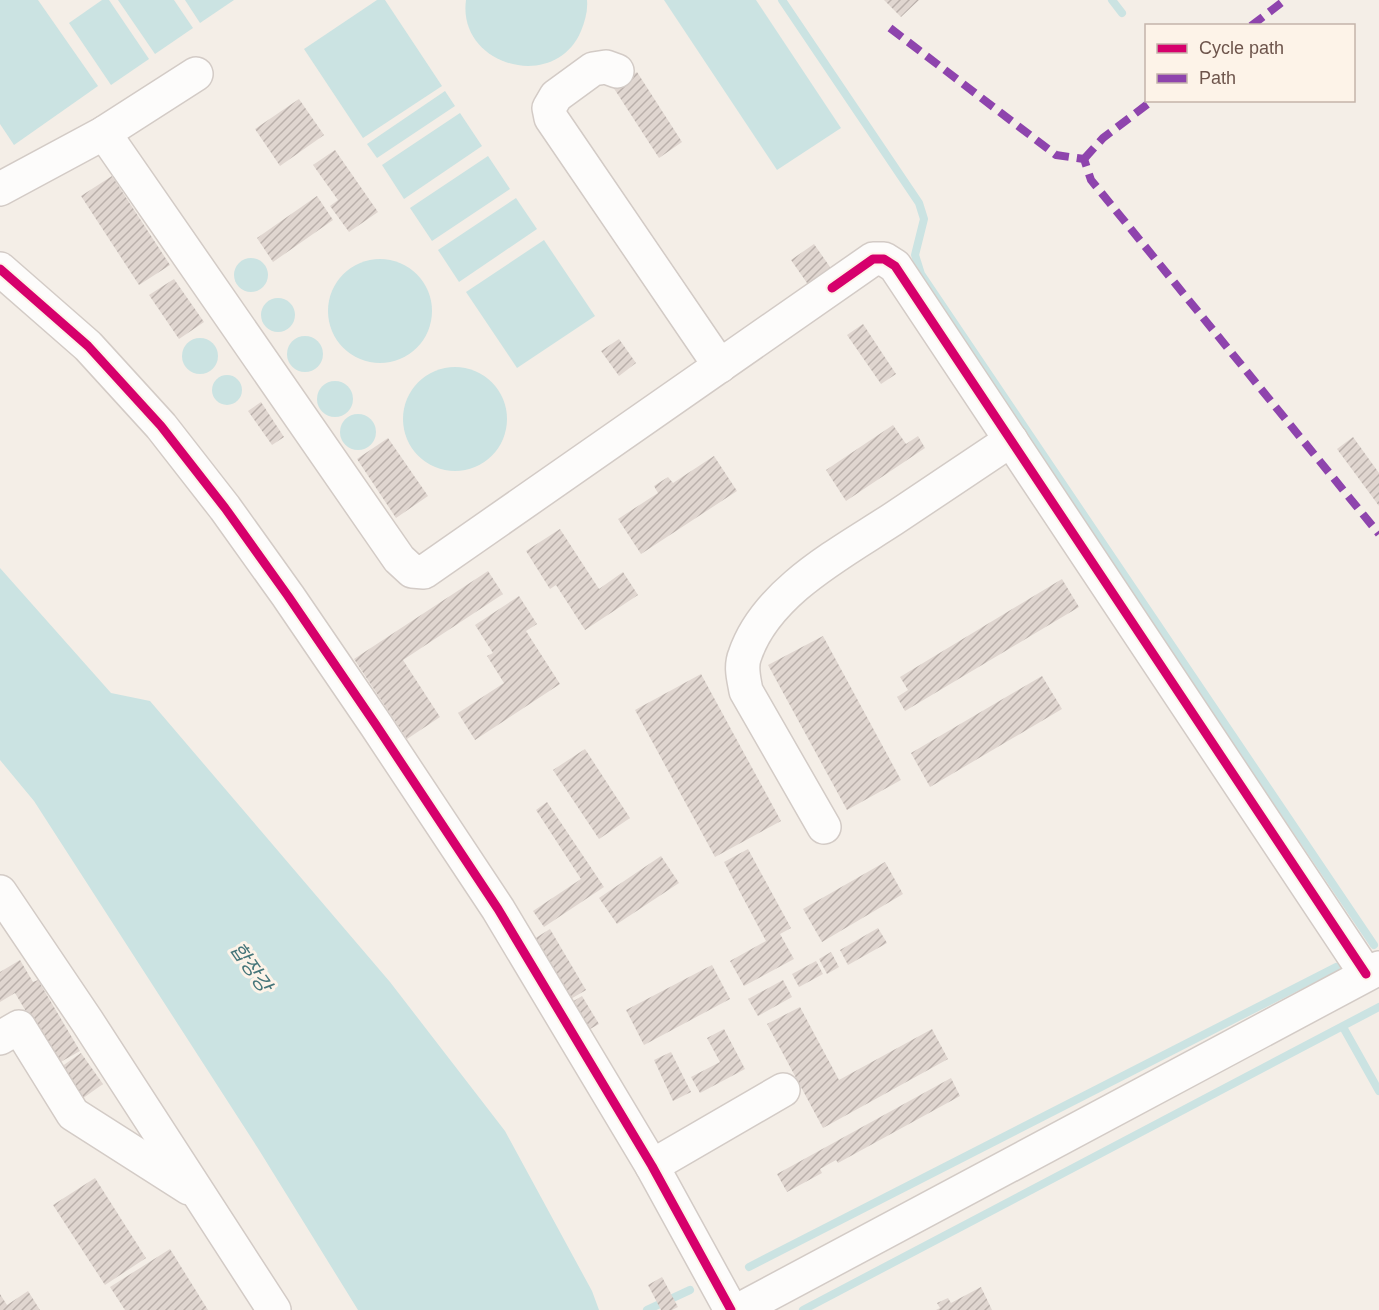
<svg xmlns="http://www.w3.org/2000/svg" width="1379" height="1310" font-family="Arial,'Noto Sans KR',sans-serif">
	<defs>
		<pattern id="building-hatch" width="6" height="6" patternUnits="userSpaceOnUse" patternTransform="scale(1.5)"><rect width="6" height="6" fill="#e0d6d0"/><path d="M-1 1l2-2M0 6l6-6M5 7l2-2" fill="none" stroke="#bab0ab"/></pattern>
	</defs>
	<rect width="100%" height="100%" fill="#f4eee7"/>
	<g fill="#cbe3e2">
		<path d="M0,0h38l60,86 -84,59 -14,-21z"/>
		<path d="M102,0h7l40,59 -38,26 -42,-62z"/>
		<path d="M118,0h56l19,28 -38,26z"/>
		<path d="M185,0h49l-34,23z"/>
		<path d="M377,0h8l57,86 -79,52 -59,-89z"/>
		<path d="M466,0h121c1,11 -2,21 -6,31 -26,62 -124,35 -115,-31z"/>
		<path d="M664,0h92l85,128 -64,42z"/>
		<path d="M445,91l10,15 -78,52 -10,-14z"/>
		<path d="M460,113l22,33 -78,53 -22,-34z"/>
		<path d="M488,156l22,33 -78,52 -22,-33z"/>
		<path d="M516,198l21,31 -78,53 -21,-32z"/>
		<path d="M544,240l51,76 -78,52 -51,-76z"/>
		<circle cx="251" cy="275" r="17"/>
		<circle cx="380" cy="311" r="52"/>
		<circle cx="278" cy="315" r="17"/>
		<circle cx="305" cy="354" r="18"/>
		<circle cx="200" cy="356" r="18"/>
		<circle cx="455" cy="419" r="52"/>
		<circle cx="227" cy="390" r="15"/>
		<circle cx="335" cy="399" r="18"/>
		<circle cx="358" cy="432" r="18"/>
		<path d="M0,568l111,125 39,8 240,281 115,149 87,160 7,19h-241l-99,-160 -225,-349 -34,-41z"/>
	</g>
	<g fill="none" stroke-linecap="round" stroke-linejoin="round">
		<g stroke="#cbe3e2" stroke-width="8">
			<path d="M782,0l137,203 5,16 -9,36 6,19 453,671"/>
			<path d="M1112,0l10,13"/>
			<path d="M1343,1027l36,64"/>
			<path d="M749,1267l587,-300"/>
			<path d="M647,1310l43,-20"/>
			<path d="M803,1310l576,-303"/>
		</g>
	</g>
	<g fill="url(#building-hatch)">
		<path d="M884,0h35l-18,17z"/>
		<path d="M637,72l45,70 -23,16 -46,-71z"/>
		<path d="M299,99l25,36 -44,31 -25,-37z"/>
		<path d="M335,150l43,62 -29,20 -19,-26 8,-6 -25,-35z"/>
		<path d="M112,176l58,89 -31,20 -58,-89z"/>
		<path d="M317,196l16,24 -60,42 -16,-24z"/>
		<path d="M814,244l23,33 -23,16 -23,-33z"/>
		<path d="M174,279l30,43 -25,17 -30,-44z"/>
		<path d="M863,324l33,50 -15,10 -34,-49z"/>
		<path d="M619,339l17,24 -17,13 -18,-25z"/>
		<path d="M261,402l23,35 -12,8 -24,-34z"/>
		<path d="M893,425l13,19 12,-8 7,12 -79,53 -20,-31z"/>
		<path d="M1353,437l26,36v33l-42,-57z"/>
		<path d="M388,438l40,58 -32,22 -39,-59z"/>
		<path d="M714,456l23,35 -96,63 -23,-35 40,-26 -4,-7 14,-9 5,6z"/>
		<path d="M560,529l39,60 24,-17 15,23 -53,35 -29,-45 -6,4 -24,-38z"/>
		<path d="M488,571l15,23 -100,66 37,57 -33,22 -53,-80z"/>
		<path d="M1062,579l17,28 -174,104 -8,-14 11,-7 -8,-13z"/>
		<path d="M519,596l18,28 -11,7 34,53 -85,56 -17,-27 46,-30 -17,-27 6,-3 -18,-28z"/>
		<path d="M823,636l78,144 -54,30 -79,-145z"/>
		<path d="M701,674l80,147 -66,36 -80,-147z"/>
		<path d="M1042,676l20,33 -132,78 -19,-34z"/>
		<path d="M585,749l45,69 -31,21 -46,-69z"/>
		<path d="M547,802l57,85 -60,40 -11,-16 48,-32 -45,-69z"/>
		<path d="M748,849l43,79 -11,6 14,25 -50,27 -14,-25 36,-20 -42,-79z"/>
		<path d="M661,856l18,27 -62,41 -18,-26z"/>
		<path d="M885,862l18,32 -81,48 -19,-33z"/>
		<path d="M878,928l9,15 -39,22 -8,-15z"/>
		<path d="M550,929l36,61 -17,10 -35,-61z"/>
		<path d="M831,952l8,15 -12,7 -8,-15z"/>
		<path d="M20,960l13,22 5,-2 42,71 -23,13 -42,-71 -15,9v-30z"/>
		<path d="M816,961l7,13 -24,13 -7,-13z"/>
		<path d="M712,965l18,34 -86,46 -18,-35z"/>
		<path d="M783,980l9,17 -34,19 -10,-17z"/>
		<path d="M582,996l17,28 -16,9 -16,-28z"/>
		<path d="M800,1007l39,73 93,-51 16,30 -125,69 -56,-104z"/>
		<path d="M724,1029l21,40 -45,24 -9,-16 29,-15 -13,-24z"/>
		<path d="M671,1052l20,40 -18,9 -19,-41z"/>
		<path d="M81,1053l22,31 -24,17 -21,-32z"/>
		<path d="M951,1078l9,18 -122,67 -2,-3 -16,9 2,4 -35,19 -10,-18z"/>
		<path d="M95,1178l51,80 -41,27 -52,-80z"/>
		<path d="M170,1249l38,61h-83l-15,-23z"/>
		<path d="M662,1277l16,30 -6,3h-11l-13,-25z"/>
		<path d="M981,1287l11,23h-56l4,-2 -3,-5 11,-5 3,5z"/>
		<path d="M28,1291l12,19h-40v-16l7,11z"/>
	</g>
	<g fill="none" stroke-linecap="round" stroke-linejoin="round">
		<g stroke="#d3cbc6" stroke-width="36">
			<g id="minor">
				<path d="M617,71l-11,-4 -13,2 -37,27 -7,12 2,10 169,248"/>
				<path d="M104,133l295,426 13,12 12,1 449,-313h11l11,7 471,708"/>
				<path d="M0,189l104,-56 92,-59"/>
				<path d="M0,269l88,77 73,80 64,82 63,88 88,129 122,184 154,257 79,144"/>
				<path d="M824,827l-78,-136c-2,-12 -6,-24 -1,-36 21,-63 96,-102 148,-136 39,-26 79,-53 118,-79"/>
				<path d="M0,892l87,129 187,289"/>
				<path d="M0,1038l19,-11 54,87 116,74"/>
				<path d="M652,1166l131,-76"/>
				<path d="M739,1310l640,-342"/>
			</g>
		</g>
		<use href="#minor" stroke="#fdfcfb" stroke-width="33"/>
		<g stroke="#8e44ad" stroke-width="8" stroke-dasharray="15 8" stroke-linecap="butt">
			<path d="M1251,26l34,-26"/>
			<path d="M890,28l166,127 28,4 7,21 288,354"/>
			<path d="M1084,159l19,-21 50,-38"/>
		</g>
		<g stroke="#fdf3e8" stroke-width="13">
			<g id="cycleway">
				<path d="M0,269l88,77 73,80 64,82 63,88 88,129 122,184 154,257 79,144"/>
				<path d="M832,288l41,-29h11l11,7 471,708"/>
			</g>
		</g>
		<use href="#cycleway" stroke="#d6006c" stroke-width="9"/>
	</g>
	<g text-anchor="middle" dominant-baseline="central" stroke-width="6" stroke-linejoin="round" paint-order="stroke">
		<g font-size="20" font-style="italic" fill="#457579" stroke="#fdf3e8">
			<text transform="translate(251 967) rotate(55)">합장강</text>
		</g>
	</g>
	<rect x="1145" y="24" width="210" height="78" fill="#fdf3e8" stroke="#c4b4aa" stroke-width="1.5"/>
	<rect x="1157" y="44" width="30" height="9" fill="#d6006c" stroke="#c4b4aa" stroke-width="1.5"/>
	<text x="1199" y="54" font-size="18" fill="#6e554c">Cycle path</text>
	<rect x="1157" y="74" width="30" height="9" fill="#8e44ad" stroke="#c4b4aa" stroke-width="1.5"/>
	<text x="1199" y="84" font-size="18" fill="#6e554c">Path</text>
</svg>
